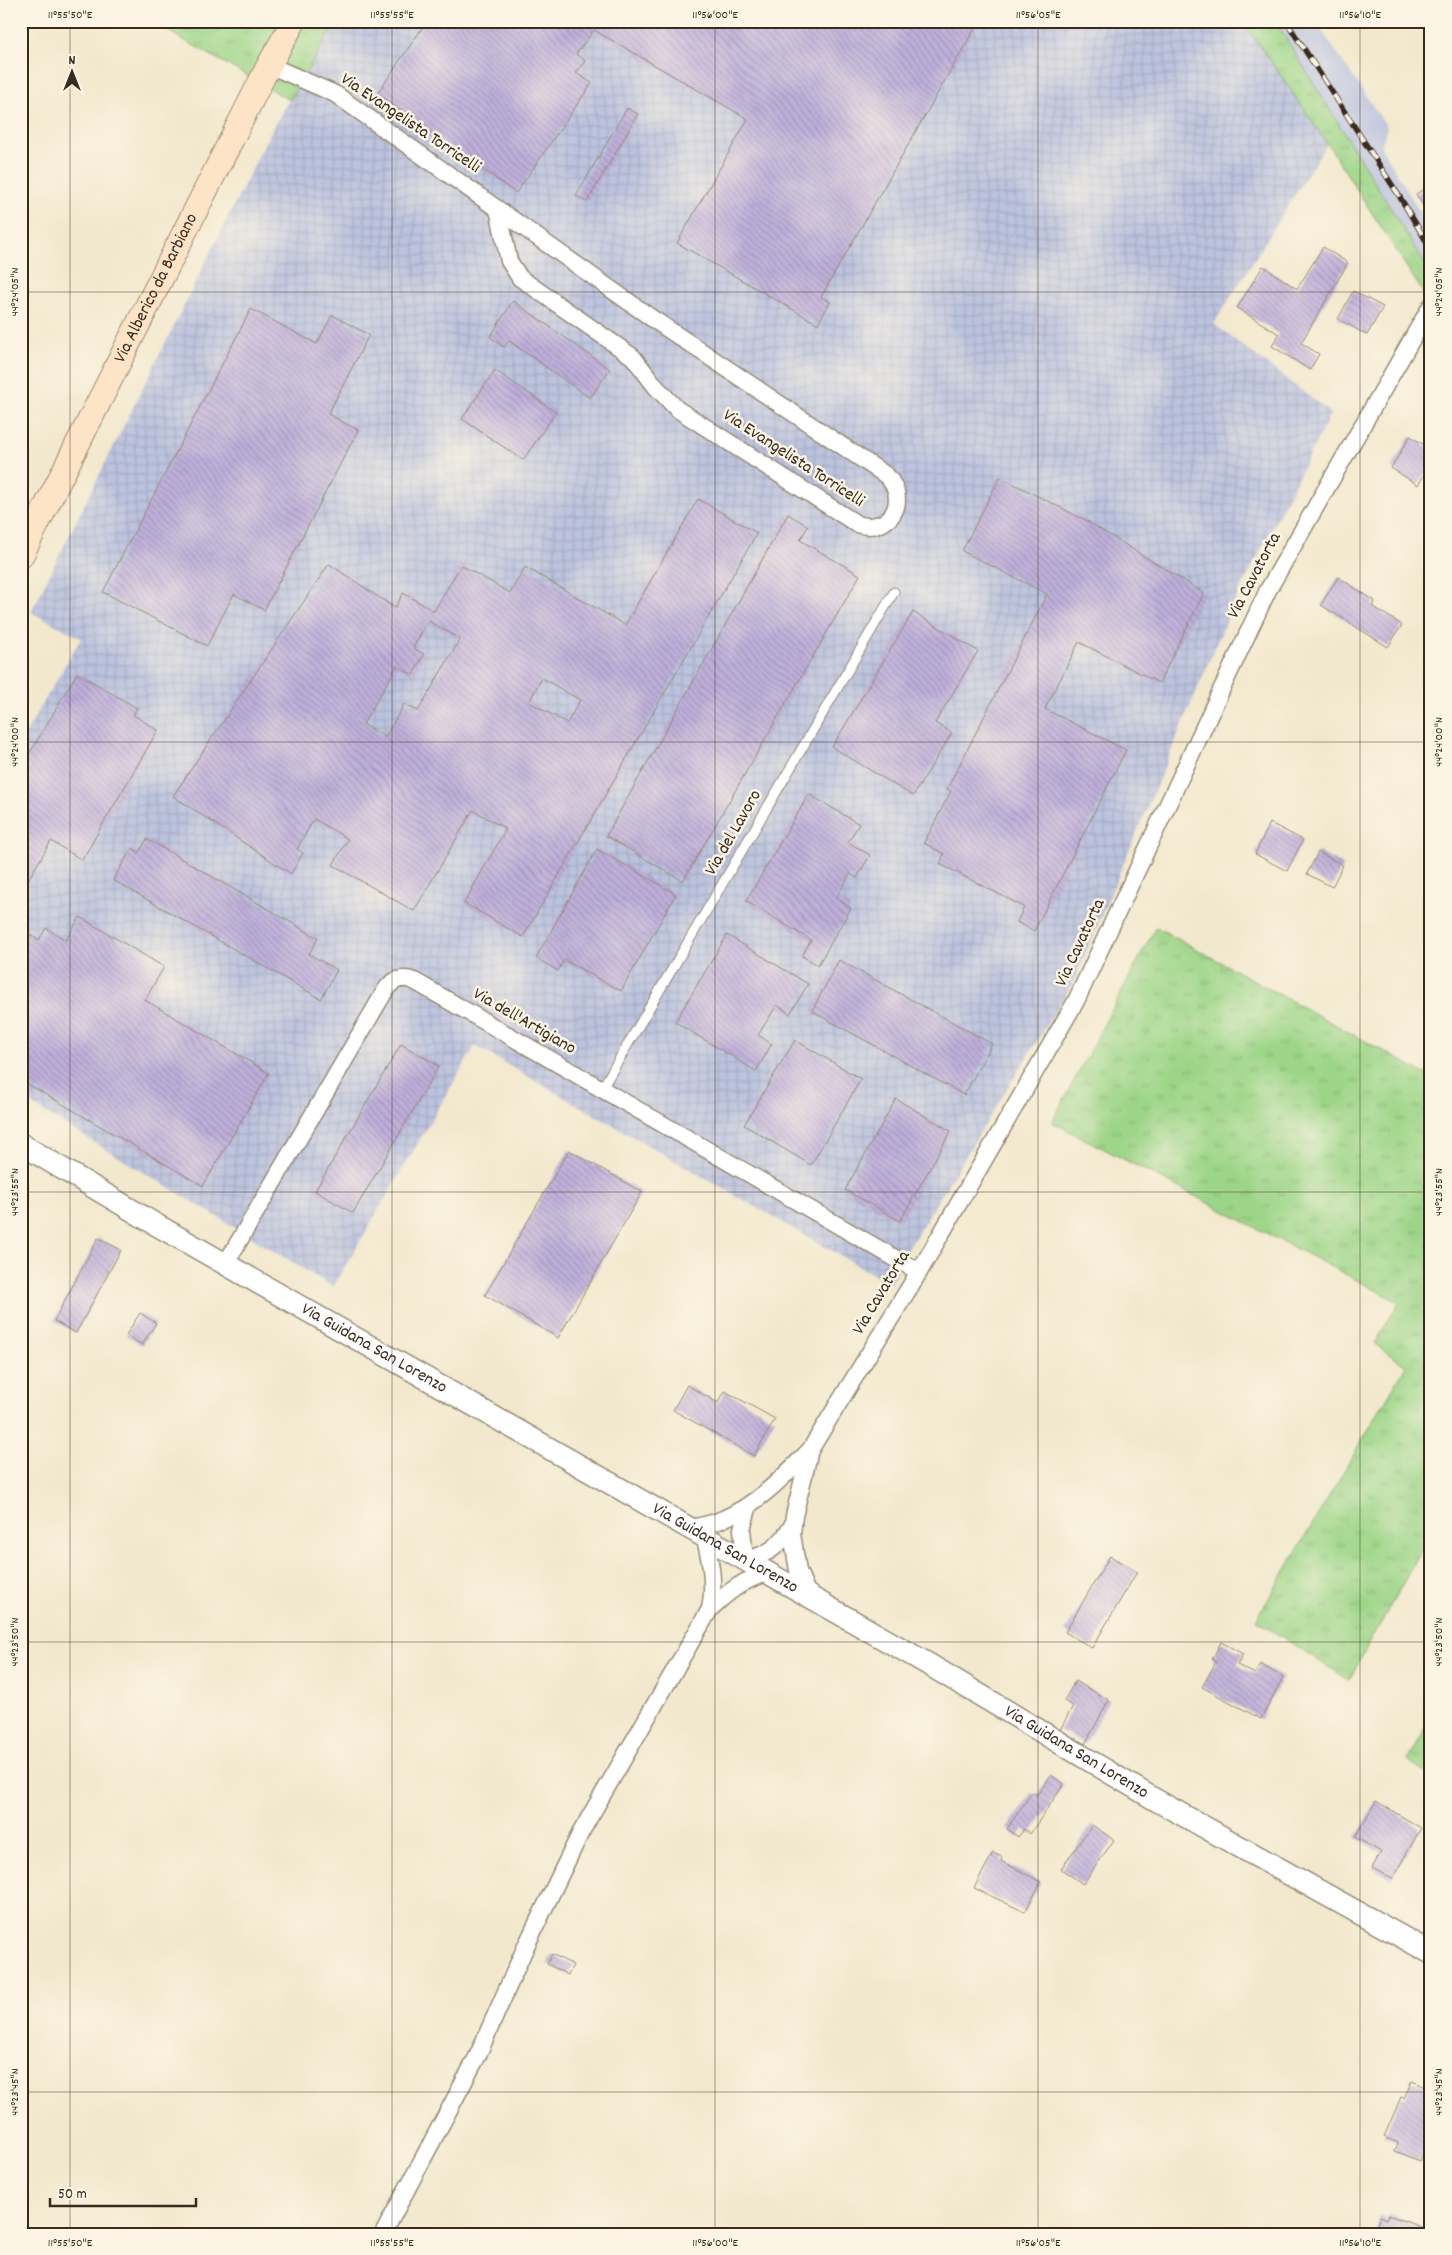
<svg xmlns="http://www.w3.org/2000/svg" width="1452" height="2255" font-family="Dekko,sans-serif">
	<defs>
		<pattern id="industrial-grid" width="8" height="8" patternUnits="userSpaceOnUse" patternTransform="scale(1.25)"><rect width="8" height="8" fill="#bcc3de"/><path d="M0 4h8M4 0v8" fill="none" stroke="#a2a8be"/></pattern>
		<pattern id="grass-tufts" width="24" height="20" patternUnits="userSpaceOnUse" patternTransform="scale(1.25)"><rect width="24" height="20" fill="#9dd588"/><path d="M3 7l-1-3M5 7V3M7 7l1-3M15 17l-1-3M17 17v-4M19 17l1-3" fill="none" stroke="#88b775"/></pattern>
		<pattern id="building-back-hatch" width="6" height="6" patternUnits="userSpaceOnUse" patternTransform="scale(1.25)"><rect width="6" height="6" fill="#bfb0db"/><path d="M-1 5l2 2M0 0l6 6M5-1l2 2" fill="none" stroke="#9c8fb1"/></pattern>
	</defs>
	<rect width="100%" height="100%" fill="#fcf5e5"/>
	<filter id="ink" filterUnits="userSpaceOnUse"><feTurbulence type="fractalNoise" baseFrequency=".02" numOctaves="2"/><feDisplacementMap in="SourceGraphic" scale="10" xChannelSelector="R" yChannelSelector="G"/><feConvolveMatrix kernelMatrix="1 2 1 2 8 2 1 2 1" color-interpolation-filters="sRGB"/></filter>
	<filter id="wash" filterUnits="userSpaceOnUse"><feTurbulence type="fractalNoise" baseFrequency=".0096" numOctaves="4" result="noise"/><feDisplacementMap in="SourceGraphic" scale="20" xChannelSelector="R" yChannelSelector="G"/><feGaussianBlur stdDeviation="1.12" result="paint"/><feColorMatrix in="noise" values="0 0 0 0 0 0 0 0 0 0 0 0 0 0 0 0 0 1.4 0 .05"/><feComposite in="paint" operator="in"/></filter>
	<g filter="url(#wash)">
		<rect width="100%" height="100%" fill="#f2e8cd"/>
		<path fill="url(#industrial-grid)" d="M336,21h907l84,122 -113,181 117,89 -95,185 -163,385 -164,264 -19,37 -415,-238 -142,241 -312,-189v-357l60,-103 -50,-26 241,-483z"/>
		<path fill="#bcc3de" d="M1274,21h41l72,106 -6,20 50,84v43z"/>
		<g fill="url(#grass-tufts)" stroke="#6c8053">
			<path d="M150,21h186l-46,79z"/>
			<path d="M1243,21h31l8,11 149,242v31l-104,-162z"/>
			<path d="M1156,927l275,150v456l-82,147 -93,-60 150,-254 -31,-22 24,-42 -347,-180z"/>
			<path d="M1431,1720v57l-24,-16z"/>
		</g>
		<g id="blocks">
			<g fill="url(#building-back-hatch)" fill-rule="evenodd">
				<path d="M427,21h552l-158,276 9,5 -12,22 -141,-81 71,-124 -154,-89 -18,24 9,7 -9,12 16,10 -76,110 -139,-99z"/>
				<path d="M627,108l11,6 -51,88 -11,-6z"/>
				<path d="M1431,185v34l-15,-25z"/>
				<path d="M1323,247l25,16 -47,80 18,11 -9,16 -38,-24 7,-12 -42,-26 26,-42 34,23z"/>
				<path d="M1353,291l30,16 -16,28 -29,-16z"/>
				<path d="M513,301l97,68 -20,29 -81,-57 -5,6 -14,-10z"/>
				<path d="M251,309l66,35 15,-29 37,20 -41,79 30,16 -94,180 -30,-16 -27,52 -104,-54z"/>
				<path d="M495,370l61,42 -33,48 -61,-41z"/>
				<path d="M1410,436l21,13v15l-13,21 -27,-17z"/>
				<path d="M1000,477l85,43 119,73 -45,90 -80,-41 -34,67 81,41 -92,181 -17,-9 7,-15 -84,-43 4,-10 -20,-11 27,-52 -4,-2 100,-195 -85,-43z"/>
				<path d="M698,499l59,34 -234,404 -59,-34 42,-74 -33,-19 -59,101 -81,-46 15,-26 -34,-20 -17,30 6,4 -12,21 -118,-78 156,-232 66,44 8,-15 31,18 27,-46 49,28 15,-26 100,58zM428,621l32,18 -42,72 -14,-7 -19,33 -22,-13 34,-58 16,9 11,-21 -11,-6zM542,678l38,22 -13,23 -38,-21z"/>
				<path d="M788,514l20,12 -8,14 60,35 -177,306 -77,-45z"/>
				<path d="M1338,577l37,24 -3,5 30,19 -14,22 -67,-42z"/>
				<path d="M913,612l65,39 -43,72 17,10 -39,63 -81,-49z"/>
				<path d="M77,673l60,35 -4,7 25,15 -76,130 -31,-19 -30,51v-124z"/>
				<path d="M809,794l50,30 -11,18 22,13 -13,23 -7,-4 -14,24 15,10 -33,57 -16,-9 9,-16 -65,-39z"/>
				<path d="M1270,823l33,17 -16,31 -32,-17z"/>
				<path d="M147,839l171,99 -9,16 28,16 -16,29 -208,-119 19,-32 7,4z"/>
				<path d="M597,849l79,45 -55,97 -57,-31 -6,11 -22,-13z"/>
				<path d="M1318,852l25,13 -11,22 -25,-13z"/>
				<path d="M80,917l84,50 -19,33 124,73 -66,113 -182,-106v-150l18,10 7,-12 20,12z"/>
				<path d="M727,935l81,49 -18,30 -13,-9 -19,30 14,9 -16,27 -81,-49z"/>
				<path d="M839,960l153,84 -28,51 -152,-84z"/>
				<path d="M795,1040l66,39 -50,86 -67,-40z"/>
				<path d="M401,1044l38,22 -86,147 -38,-22z"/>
				<path d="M896,1099l55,32 -51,90 -55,-31z"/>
				<path d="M569,1150l73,42 -84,146 -73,-43z"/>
				<path d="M98,1238l23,12 -45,83 -22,-12z"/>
				<path d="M140,1313l16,10 -14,22 -16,-10z"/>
				<path d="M687,1385l31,18 7,-12 50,28 -21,37 -81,-46z"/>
				<path d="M1110,1556l27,16 -45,76 -27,-16z"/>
				<path d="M1221,1642l22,12 -6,11 18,9 5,-10 23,13 -22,42 -59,-32 14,-25 -4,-3z"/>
				<path d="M1075,1681l34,19 -24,44 -25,-14 13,-24 -9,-5z"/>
				<path d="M1051,1775l13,9 -34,50 -6,-5 -6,8 -11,-8 25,-37 5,3z"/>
				<path d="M1376,1801l45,27 -29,51 -20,-11 9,-16 -26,-15z"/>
				<path d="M1092,1825l22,15 -31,44 -22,-15z"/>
				<path d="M993,1853l9,4 -1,4 40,21 -16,30 -51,-24z"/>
				<path d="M552,1954l21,11 -5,10 -21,-11z"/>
				<path d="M1412,2081l19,8v47l-11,25 -25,-10 3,-8 -14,-6 17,-40 3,1z"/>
				<path d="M1389,2215l34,13 -2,6h-47l6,-18 7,3z"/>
			</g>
		</g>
	</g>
	<g filter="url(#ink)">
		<use href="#blocks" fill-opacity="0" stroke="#968976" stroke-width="1"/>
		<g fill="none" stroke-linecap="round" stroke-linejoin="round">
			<g stroke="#968976" stroke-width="11">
				<path id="service" d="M601,1090l293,-498"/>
			</g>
			<g stroke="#968976" stroke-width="19">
				<g id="minor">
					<path d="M269,65l66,29 318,225 234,157c23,26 3,58 -30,48l-180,-115 -21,-22 -23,-30 -113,-79 -11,-17 -11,-52"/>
					<path d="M225,1265l160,-274c7,-12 19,-15 31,-9l503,290"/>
					<path d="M749,1505l-7,24 3,31c25,-6 35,-14 48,-36"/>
					<path d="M690,1528c11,-2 23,-4 33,-9 35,-15 61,-43 87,-69"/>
					<path d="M704,1536c7,26 11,48 6,73"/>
					<path d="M808,1595l-10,-24 -6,-37 2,-18 16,-66 109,-178 157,-271 192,-411 163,-284"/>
					<path d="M383,2234l94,-177 49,-111 55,-114 129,-223c18,-17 34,-30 58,-36"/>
				</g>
			</g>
			<g stroke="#968976" stroke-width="24">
				<g id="tertiary">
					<path id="s1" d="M21,1144l134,80 773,440 226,135 277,154"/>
				</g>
			</g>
			<g stroke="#968976" stroke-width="26">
				<g id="secondary">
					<path id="s2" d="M21,556l248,-491 25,-44"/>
				</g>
			</g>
			<use href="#service" stroke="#fff" stroke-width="9"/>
			<use href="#minor" stroke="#fff" stroke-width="16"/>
			<use href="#tertiary" stroke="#fff" stroke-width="21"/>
			<use href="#secondary" stroke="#fee4c6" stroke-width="24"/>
			<g stroke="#3b2a1e" stroke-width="5.5">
				<path id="rail" d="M1286,21l112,173 33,55"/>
			</g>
			<use href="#rail" stroke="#fcf5e5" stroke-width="4" stroke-dasharray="11" stroke-linecap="butt"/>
		</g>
	</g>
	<path fill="none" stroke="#3b2a1e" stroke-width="1" stroke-opacity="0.45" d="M70,21v2213M392,21v2213M715,21v2213M1038,21v2213M1360,21v2213M21,292h1410M21,742h1410M21,1192h1410M21,1642h1410M21,2092h1410"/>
	<g text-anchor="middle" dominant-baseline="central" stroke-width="5" stroke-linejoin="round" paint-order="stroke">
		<g font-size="18" fill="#3b2a1e" stroke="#fcf5e5">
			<text transform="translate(410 124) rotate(34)">Via Evangelista Torricelli</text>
			<text stroke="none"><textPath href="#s2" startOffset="300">Via Alberico da Barbiano</textPath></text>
			<text transform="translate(793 459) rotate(33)">Via Evangelista Torricelli</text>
			<text transform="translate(1255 576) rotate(-62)">Via Cavatorta</text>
			<text transform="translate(734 833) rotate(-60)">Via del Lavoro</text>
			<text transform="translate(1081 943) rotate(-65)">Via Cavatorta</text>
			<text transform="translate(524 1022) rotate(30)">Via dell'Artigiano</text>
			<text transform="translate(882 1293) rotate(-59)">Via Cavatorta</text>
			<text stroke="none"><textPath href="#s1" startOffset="408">Via Guidana San Lorenzo</textPath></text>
			<text stroke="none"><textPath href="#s1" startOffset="812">Via Guidana San Lorenzo</textPath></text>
			<text stroke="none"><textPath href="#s1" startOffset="1218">Via Guidana San Lorenzo</textPath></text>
		</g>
	</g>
	<rect width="1452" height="2255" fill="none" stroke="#fcf5e5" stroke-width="55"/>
	<g transform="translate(72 72)" stroke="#fcf5e5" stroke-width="4" paint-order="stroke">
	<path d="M0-4L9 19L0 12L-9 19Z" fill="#3b2a1e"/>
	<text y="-8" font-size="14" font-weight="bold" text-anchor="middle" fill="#3b2a1e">N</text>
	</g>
	<path d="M50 2198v8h146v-8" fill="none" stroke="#3b2a1e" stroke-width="2.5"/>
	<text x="58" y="2198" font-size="15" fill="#3b2a1e" stroke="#fcf5e5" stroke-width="4" paint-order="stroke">50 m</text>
	<rect x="28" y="28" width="1396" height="2200" fill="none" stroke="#3b2a1e" stroke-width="2"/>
	<g font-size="12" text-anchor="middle" fill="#3b2a1e">
		<text x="70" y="18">11°55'50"E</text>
		<text x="392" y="18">11°55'55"E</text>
		<text x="715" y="18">11°56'00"E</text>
		<text x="1038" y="18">11°56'05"E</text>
		<text x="1360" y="18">11°56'10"E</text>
		<text transform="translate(14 292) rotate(-90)" y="4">44°24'05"N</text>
		<text transform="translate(1438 292) rotate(-90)" y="4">44°24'05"N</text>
		<text transform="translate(14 742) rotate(-90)" y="4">44°24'00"N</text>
		<text transform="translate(1438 742) rotate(-90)" y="4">44°24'00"N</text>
		<text transform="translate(14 1192) rotate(-90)" y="4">44°23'55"N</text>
		<text transform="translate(1438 1192) rotate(-90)" y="4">44°23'55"N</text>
		<text transform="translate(14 1642) rotate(-90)" y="4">44°23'50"N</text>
		<text transform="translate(1438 1642) rotate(-90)" y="4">44°23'50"N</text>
		<text transform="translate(14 2092) rotate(-90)" y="4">44°23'45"N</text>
		<text transform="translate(1438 2092) rotate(-90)" y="4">44°23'45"N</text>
		<text x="70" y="2246">11°55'50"E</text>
		<text x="392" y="2246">11°55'55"E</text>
		<text x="715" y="2246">11°56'00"E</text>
		<text x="1038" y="2246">11°56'05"E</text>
		<text x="1360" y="2246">11°56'10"E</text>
	</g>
</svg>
